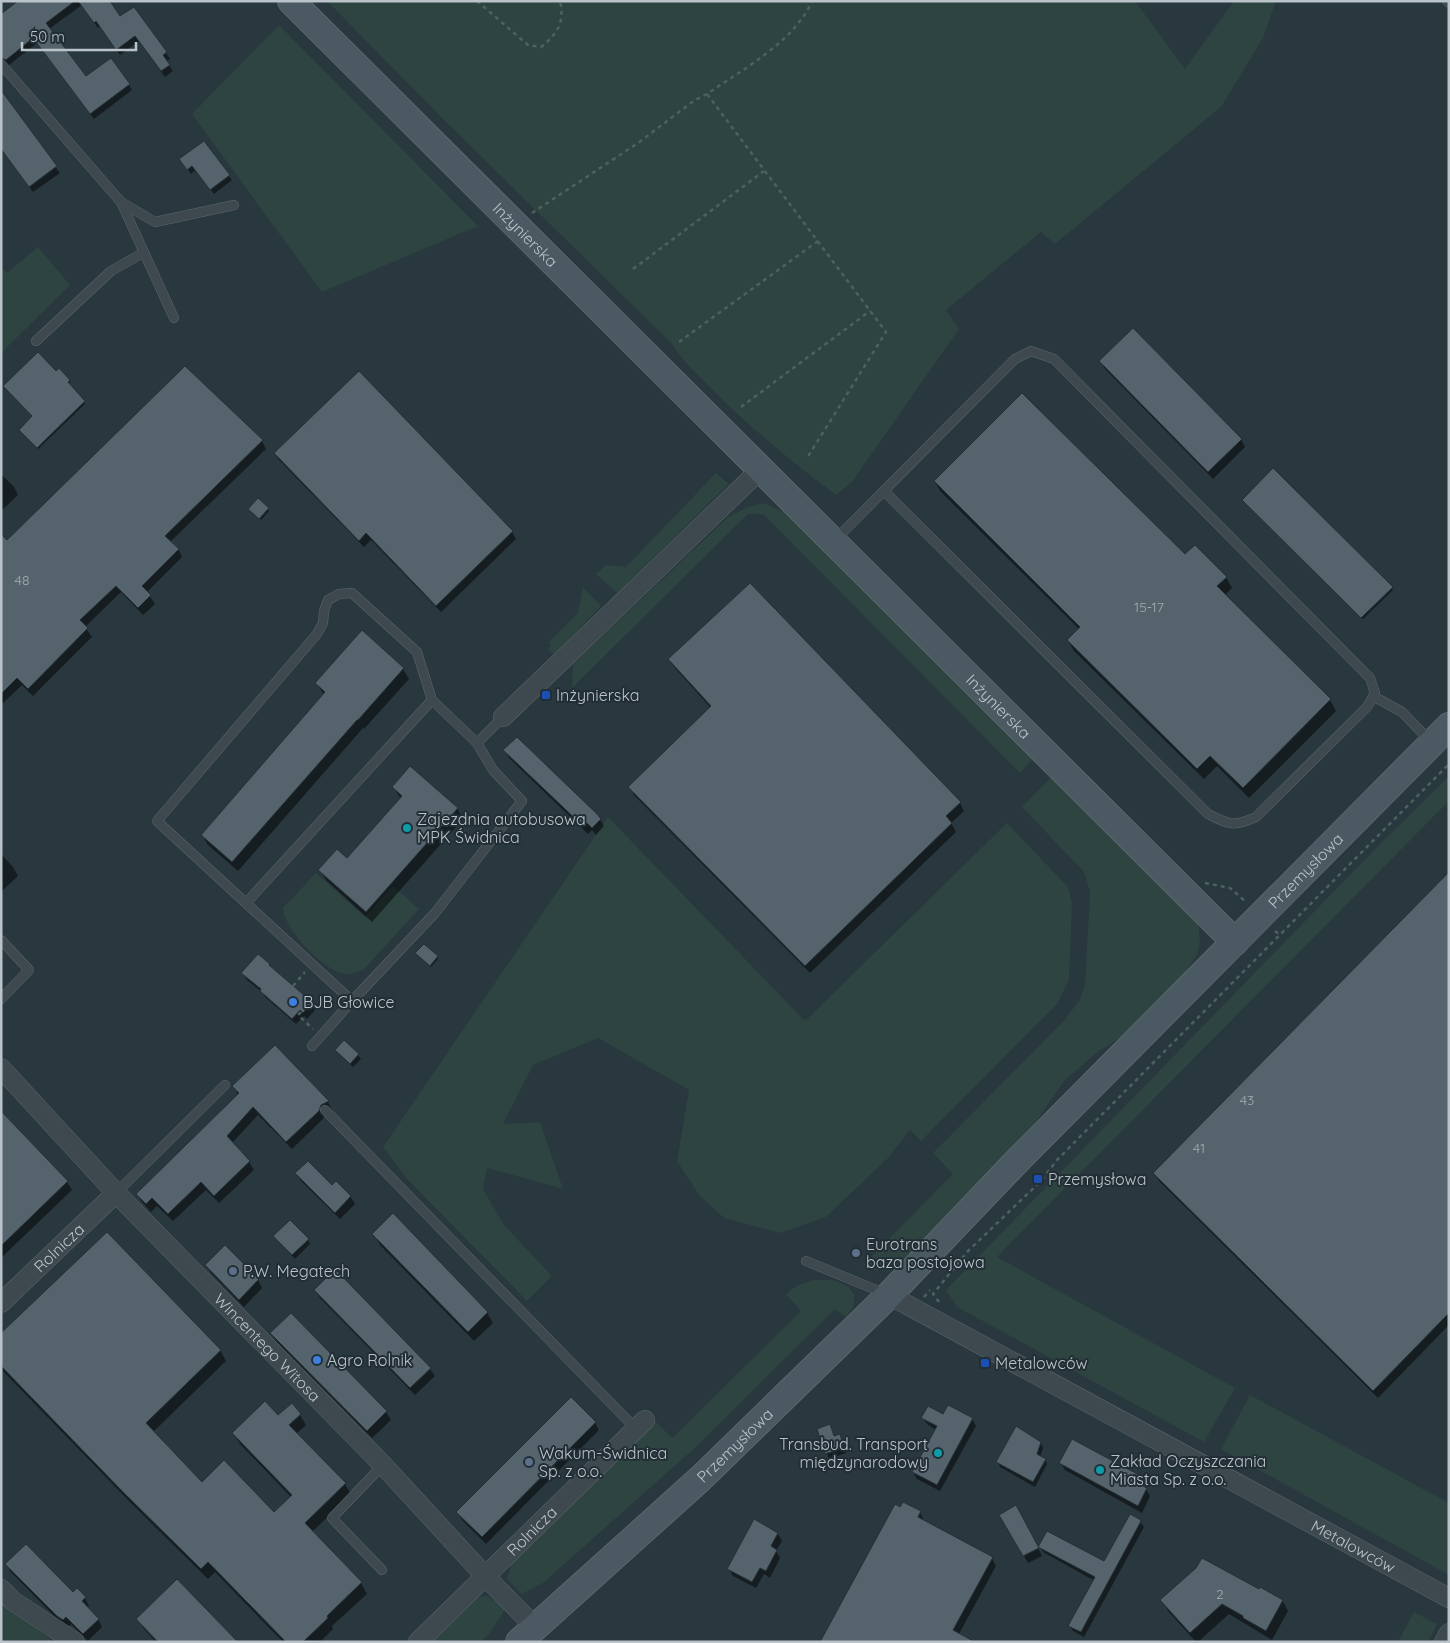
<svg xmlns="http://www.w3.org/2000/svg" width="1450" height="1643" font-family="Quicksand,sans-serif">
	<rect width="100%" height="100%" fill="#29373f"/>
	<g fill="#2e4440">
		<path d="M327,1h808l50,68 49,-68h42l-13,37 -42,69 -166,137 -14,-12 -95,78 13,19 -107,153 -16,13c-43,-32 -85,-66 -123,-105 -15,-15 -30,-28 -41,-46l-228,-224z"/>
		<path d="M279,25l199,201 -156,66 -130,-178z"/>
		<path d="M38,247l32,38 -69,68v-85l6,5z"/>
		<path d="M716,473l13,11 -112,109 -21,-19 10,-9 20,2z"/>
		<path d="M764,503l27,12 243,242 -14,16 -257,-259h-15l-176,174 1,-24 155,-147 20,-10z"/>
		<path d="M583,587l18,19 -47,49 -6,-6 3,-4 -2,-3 29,-29z"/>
		<path d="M1053,775l137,133 9,19 1,15 -3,13 -13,19 -56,58 -34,23 -30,26 -31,45 -129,132 -15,13 -20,-1 -6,-5 90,-91 -20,-21 129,-130 17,-22 6,-15 5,-94 -6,-20 -62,-65z"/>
		<path d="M1449,776v25l-452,456 238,131 -31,54 -247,-135 -11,-17 436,-448z"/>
		<path d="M608,817l197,204 202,-198 61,64 4,16 -3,77 -12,24 -136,137 -11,-11 -23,29 -61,58 -45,16 -57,-15 -25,-23 -22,-34 12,-71 -91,-52 -65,27 -30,59 37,-2 23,67 -76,-21 -4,21 21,36 48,51 -25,25 -119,-121 -25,-33z"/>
		<path d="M316,873l49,44 28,-31 26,23 -55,60c-6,3 -12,6 -19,5 -20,-3 -52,-37 -59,-55 -2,-3 -2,-7 -3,-11z"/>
		<path d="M813,1280h20l15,6 6,8v12l-8,11 -11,-8 -138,137 -154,137 -21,11 -15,-15 5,-18 143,-140 17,17 129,-127 -15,-17 10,-8z"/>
		<path d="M1250,1395l199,108v72l-228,-126z"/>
		<path d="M487,1596l19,12 -17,26 -9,8h-52l42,-42 9,-3z"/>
		<path d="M1,1601l4,4 49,37h-53z"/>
		<path d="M1414,1612l23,12 -9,18h-30z"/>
	</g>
	<g fill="#0007">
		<path d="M21,1h92l-3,3 10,14 14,-10 32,45 4,6 -4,2 7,10 -8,6 -26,-36 -19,14 -20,-29 -2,2 -16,-23 -33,24 37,48 43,8 3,5 -38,29 -57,-76 -28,22 -8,-7z"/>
		<path d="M1,95l59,78 -27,19 -29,-40 -3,3z"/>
		<path d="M181,160l48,16 3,4 -18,14 -19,-24 -4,4z"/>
		<path d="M1101,361l140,78 4,8 -32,32 -108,-110z"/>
		<path d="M56,372l13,9 1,2 -2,2 17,19 -47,45 -16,-17 12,-15z"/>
		<path d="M262,441l4,8 -96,93 8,7 4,8 -35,35 8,12 -12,11 -22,-23 -36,35 7,10 -59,59 -11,-11 -19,18 -2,-1v-166l6,6z"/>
		<path d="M275,453l237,79 4,7 -75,73 -70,-72 -7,7 -84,-86z"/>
		<path d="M1,474l13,13 4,8 -17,16z"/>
		<path d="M935,482l250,74 41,21 6,11 -7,7 105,105 6,11 -87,87 -32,-32 -13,13 -130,-128 -6,-11 11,-11 -138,-137z"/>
		<path d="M1244,502l148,86 1,2 -30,29z"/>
		<path d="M268,509l1,2 -8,9 -11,-9z"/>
		<path d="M750,585l210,218 4,8 -13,12 5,9 -146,141 -176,-178 -4,-8 81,-79 -37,-41 -5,-8z"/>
		<path d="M362,632l41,37 6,10 -45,50 -1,-1 -125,143 -30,-26 -6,-10 122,-140 -7,-11z"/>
		<path d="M505,751l95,68 4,7 -8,9 -4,-5 -4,4 -79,-76z"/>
		<path d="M393,787l64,21 6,11 -91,103 -46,-42 -6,-10 27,-10 54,-61z"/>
		<path d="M1,854l12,13 5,9 -17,16z"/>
		<path d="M1449,874v451l-71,73 -219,-217 -4,-8z"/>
		<path d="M424,945l14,14 -7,8 -13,-12z"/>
		<path d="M269,965l2,4 40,34 4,7 -8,9 -3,-3 -8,8 -31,-27 -2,-4 -16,-13 -4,-7z"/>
		<path d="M275,1047l53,55 4,8 -7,3 -2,6 -31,30 -34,-34 -26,28 17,19 5,8 -35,33 -13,-13 -33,31 -16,-15 -6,6 -9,-10 -5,-8 101,-99 -4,-9z"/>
		<path d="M337,1050l21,5 3,4 -8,8 -14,-13z"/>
		<path d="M1,1113l66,69 5,8 -71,68z"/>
		<path d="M297,1173l35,14 18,9 5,8 -15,15 -39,-38z"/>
		<path d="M374,1234l113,79 6,10 -19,18 -94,-96z"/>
		<path d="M275,1236l33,4 2,4 -15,15z"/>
		<path d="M225,1247l33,33 4,8 -18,19 -33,-34 -4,-8z"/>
		<path d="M316,1290l114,79 5,7 -20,19 -95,-97z"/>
		<path d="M291,1315l95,97 5,8 -19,18 -96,-97 -4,-8z"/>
		<path d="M1,1335l219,15 6,11 -73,71 49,52 72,30 17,-17 -51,-53 -6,-10 44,-17 13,-12 9,10 6,10 -10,9 49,50 6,10 -39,38 49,51 6,11 -35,32 1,3 -13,13h-37l-68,-70 -7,7 -78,-77 -129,-133z"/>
		<path d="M944,1416l28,3 4,7 -36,65 -23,-12 -4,-7 23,-42 -9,-6 -4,-6z"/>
		<path d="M595,1423l4,7 -113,114 -24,-24 -4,-7z"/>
		<path d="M818,1429l16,8 6,-1 6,17 -17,6z"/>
		<path d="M1041,1443l2,5 -3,9 5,2 2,5 -12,23 -35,-20 -2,-5z"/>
		<path d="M1061,1463l79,14 4,7 -2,3 4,2 4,7 -8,17 -77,-43z"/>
		<path d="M920,1512l4,9 68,37 4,8 -37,68 -137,8z"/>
		<path d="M1020,1514l22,42 -14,7 -27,-48z"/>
		<path d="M1140,1521l4,6 -60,110 -11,-6 -3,-5 25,-45 -52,-29 -3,-5 64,16z"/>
		<path d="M778,1534l4,7 -6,10 4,7 -10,20 -6,-4 -8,14 -23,-12 -4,-7z"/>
		<path d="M7,1565l66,28 4,-3 8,8 4,8 -2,2 11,11 4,8 -14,14 -17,-17 -3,3 -6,-3 -51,-52z"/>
		<path d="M1259,1591l23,9 6,11 -16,29 -43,-26 -31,28h-2l-28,-31 -6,-11z"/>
		<path d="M138,1619l99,23h-81l-12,-13z"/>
	</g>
	<g fill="#55646c" stroke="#243037">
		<path d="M18,1h57l-29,22 40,53 25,-18 19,26 -40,30 -57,-76 -27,22 -5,-2v-44z"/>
		<path d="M78,1h32l10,15 14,-9 33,45 -4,3 7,10 -9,6 -26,-35 -19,14 -20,-29 -2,2z"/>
		<path d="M1,90l56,76 -28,21 -28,-38z"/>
		<path d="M204,141l26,34 -20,15 -18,-24 -5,4 -8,-11z"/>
		<path d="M1133,328l109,111 -34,33 -109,-111z"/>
		<path d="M38,352l18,19 3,-3 11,12 -2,2 17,19 -48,47 -18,-18 13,-14 -29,-30z"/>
		<path d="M185,366l78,74 -98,96 14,13 -37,37 9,9 -13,13 -22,-22 -36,34 8,8 -60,61 -11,-11 -16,16v-160l6,6z"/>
		<path d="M359,371l154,160 -77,75 -70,-73 -7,8 -85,-88z"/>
		<path d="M1022,393l163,161 10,-9 32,32 -10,9 114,113 -88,89 -33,-32 -13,13 -130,-129 13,-13 -146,-146z"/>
		<path d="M1273,468l120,119 -32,31 -119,-118z"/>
		<path d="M258,498l11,10 -10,11 -11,-10z"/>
		<path d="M750,583l211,219 -15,14 6,7 -147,143 -177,-179 83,-81 -43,-47z"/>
		<path d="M362,630l42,38 -46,52h-1l-125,142 -31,-27 124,-143 -10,-9z"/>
		<path d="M517,737l80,77 4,5 -9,9 -5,-5 -3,4 -81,-77z"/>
		<path d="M410,766l48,42 -92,104 -48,-42 19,-21 10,9 55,-62 -10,-9z"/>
		<path d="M1449,872v441l-76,78 -220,-218z"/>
		<path d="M424,944l14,12 -8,10 -15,-13z"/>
		<path d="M258,954l12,10 -1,1 43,37 -9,11 -3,-3 -8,9 -32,-28 1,-2 -20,-16z"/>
		<path d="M344,1040l15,14 -9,10 -15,-14z"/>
		<path d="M275,1045l54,56 -8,4 -2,6 -33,31 -33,-35 -26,29 23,25 -36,35 -13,-14 -33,32 -16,-16 -6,6 -10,-10 103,-101 -7,-7z"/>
		<path d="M1,1111l67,70 -67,65z"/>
		<path d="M308,1161l24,24 4,-4 15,15 -16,17 -40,-40z"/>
		<path d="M393,1213l95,99 -20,20 -96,-98z"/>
		<path d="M290,1220l19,19 -17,16 -19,-19z"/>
		<path d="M107,1232l114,118 -75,73 56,59 22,-22 50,52 18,-17 -60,-62 33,-32 13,14 14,-12 9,11 -12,11 57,58 -41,40 57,59 -35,34 1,2 -25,24h-17l-78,-80 -7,7 -78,-77 -122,-126v-33z"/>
		<path d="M225,1245l34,34 -20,21 -34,-35z"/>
		<path d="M335,1269l96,99 -21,20 -96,-98z"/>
		<path d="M291,1313l96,98 -20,20 -97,-98z"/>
		<path d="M571,1397l25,25 -114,115 -26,-25z"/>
		<path d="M948,1405l25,13 -36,67 -25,-13 25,-46 -16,-8 7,-12 15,8z"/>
		<path d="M830,1424l4,12 6,-2 4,14 -19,6 -8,-25z"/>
		<path d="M1016,1426l25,16 -4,12 9,5 -13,23 -37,-20z"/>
		<path d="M1072,1439l69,37 -4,7 10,5 -9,18 -79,-43z"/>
		<path d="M903,1502l18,9 -3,6 75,40 -40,73 22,12h-155l75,-138 5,3z"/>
		<path d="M1016,1505l23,43 -16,8 -24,-41z"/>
		<path d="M1130,1514l11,6 -1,3 -59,109 -13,-6 27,-49 -57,-30 9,-16 57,30z"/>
		<path d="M754,1519l24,14 -7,13 6,4 -11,21 -6,-3 -8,14 -25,-13z"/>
		<path d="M26,1544l47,48 4,-4 9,9 -4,4 17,18 -16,15 -17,-17 -3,3 -6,-4 -52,-52z"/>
		<path d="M1202,1558l57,31 1,-2 23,13 -17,31 -23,-13v-2l-21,-12 -32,29 -30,-33 36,-32z"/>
		<path d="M177,1579l61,63h-80l-22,-23z"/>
	</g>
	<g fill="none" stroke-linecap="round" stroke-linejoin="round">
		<g stroke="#5b666d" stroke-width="10">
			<g id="lane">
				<path d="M1447,1l2,2"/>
				<path d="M1,64l120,138 34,20 79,-17"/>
				<path d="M121,202l53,116"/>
				<path d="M36,341l75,-70 32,-18"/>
				<path d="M835,540c60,-60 120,-121 180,-181l16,-8 23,8 316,319 5,15 -8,14 -111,110c-22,10 -27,8 -48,-3l-324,-323"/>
				<path d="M1373,696l29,16 29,30"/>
				<path d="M432,700l-15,-48 -65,-59 -13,1 -11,6 -4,11 -1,12 -6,11 -160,187 195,180 83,-88 87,-112 -29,-31 -16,-27"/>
				<path d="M246,903l186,-203 45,43 26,-26"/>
				<path d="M1,940l28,30 -28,29"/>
				<path d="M312,1046l40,-45"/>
				<path d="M325,1110l311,319"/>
				<path d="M116,1193l109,-108"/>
				<path d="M806,1261l80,33"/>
				<path d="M382,1570l-50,-52 51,-53"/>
			</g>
		</g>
		<g stroke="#5b666d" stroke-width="20">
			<g id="street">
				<path d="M503,717l257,-247"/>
				<path id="s1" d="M1,1068l115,125 267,272 103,112 49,50"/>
				<path id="s2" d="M889,1295l560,303"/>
				<path id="s3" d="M1,1303l115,-110"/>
				<path d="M1,1589l12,12 62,41"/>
				<path id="s4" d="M418,1642l227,-222"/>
				<path d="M1444,1642l5,-9"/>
			</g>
		</g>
		<g stroke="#5b666d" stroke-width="28">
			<g id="secondary">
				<path id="s5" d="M291,1l944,941"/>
				<path id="s6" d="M519,1642l181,-163 189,-184 130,-136 430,-433"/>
			</g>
		</g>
		<g stroke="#4d615e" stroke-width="2.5" stroke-dasharray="4 4" stroke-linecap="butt">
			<path d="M477,1l51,44 13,2c16,-13 24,-24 19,-46"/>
			<path d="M707,94l179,238 -79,126"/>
			<path d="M532,213l106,-70 57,-43 12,-6c35,-24 88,-53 105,-93"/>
			<path d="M633,269l131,-98"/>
			<path d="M679,342l139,-101"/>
			<path d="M741,407l129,-96"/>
			<path d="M1205,883l25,5 16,14"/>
			<path d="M1275,931l5,4"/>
			<path d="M293,986l12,-14"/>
			<path d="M301,1012l-3,3 15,14"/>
			<path d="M924,1297l6,-7"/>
			<path d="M939,1302l-6,-8 35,-43 73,-70 16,-21 392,-396"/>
		</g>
		<use href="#lane" stroke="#3d494f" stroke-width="9"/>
		<use href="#street" stroke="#3d494f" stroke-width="19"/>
		<use href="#secondary" stroke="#4b5962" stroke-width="26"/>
	</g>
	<g fill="#1a4fb4" stroke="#222e35" stroke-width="2">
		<rect x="541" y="690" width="10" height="10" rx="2.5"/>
		<rect x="1033" y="1174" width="10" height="10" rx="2.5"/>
		<rect x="980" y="1358" width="10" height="10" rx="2.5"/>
	</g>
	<g fill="#0f9aa8" stroke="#222e35" stroke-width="2">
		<circle cx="407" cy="828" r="5"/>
		<circle cx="938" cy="1453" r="5"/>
		<circle cx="1100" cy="1470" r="5"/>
	</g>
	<g fill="#3f7fe0" stroke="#222e35" stroke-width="2">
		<circle cx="293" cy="1002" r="5"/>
		<circle cx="317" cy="1360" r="5"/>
	</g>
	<g fill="#5c6f8a" stroke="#222e35" stroke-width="2">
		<circle cx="856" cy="1253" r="5"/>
		<circle cx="233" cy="1271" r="5"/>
		<circle cx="529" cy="1462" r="5"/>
	</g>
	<g text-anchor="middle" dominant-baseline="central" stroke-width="4" stroke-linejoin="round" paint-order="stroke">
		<g font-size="14" fill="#a1abb2">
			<text x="22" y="580">48</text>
			<text x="1149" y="607">15-17</text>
			<text x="1247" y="1100">43</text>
			<text x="1199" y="1148">41</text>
			<text x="1220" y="1594">2</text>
		</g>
		<g font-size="16" fill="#bac3ca" stroke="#222e35">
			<text stroke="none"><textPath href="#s5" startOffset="331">Inżynierska</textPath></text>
			<text stroke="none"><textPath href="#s5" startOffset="999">Inżynierska</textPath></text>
			<text stroke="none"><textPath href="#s6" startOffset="1102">Przemysłowa</textPath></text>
			<text stroke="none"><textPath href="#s3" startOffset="80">Rolnicza</textPath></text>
			<text stroke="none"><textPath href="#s1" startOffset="386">Wincentego Witosa</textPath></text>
			<text stroke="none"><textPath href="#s6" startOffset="292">Przemysłowa</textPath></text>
			<text stroke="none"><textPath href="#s4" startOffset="159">Rolnicza</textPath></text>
			<text stroke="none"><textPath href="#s2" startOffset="528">Metalowców</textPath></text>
		</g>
		<g font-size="16" fill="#bac3ca" stroke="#222e35" text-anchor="start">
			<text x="556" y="695">Inżynierska</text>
			<text x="417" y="819">Zajezdnia autobusowa<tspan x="417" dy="18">MPK Świdnica</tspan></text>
			<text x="303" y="1002">BJB Głowice</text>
			<text x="1048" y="1179">Przemysłowa</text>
			<text x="866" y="1244">Eurotrans<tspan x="866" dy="18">baza postojowa</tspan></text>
			<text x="243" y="1271">P.W. Megatech</text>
			<text x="327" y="1360">Agro Rolnik</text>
			<text x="995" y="1363">Metalowców</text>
			<text x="928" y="1444" text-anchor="end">Transbud. Transport<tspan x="928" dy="18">międzynarodowy</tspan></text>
			<text x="539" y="1453">Wakum-Świdnica<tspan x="539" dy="18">Sp. z o.o.</tspan></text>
			<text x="1110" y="1461">Zakład Oczyszczania<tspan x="1110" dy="18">Miasta Sp. z o.o.</tspan></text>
		</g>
	</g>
	<rect width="1450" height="1643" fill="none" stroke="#bac3ca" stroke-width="5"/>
	<path d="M22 42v8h114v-8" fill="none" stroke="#bac3ca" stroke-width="2.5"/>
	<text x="30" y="42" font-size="15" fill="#bac3ca" stroke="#222e35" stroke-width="4" paint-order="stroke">50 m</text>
</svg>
